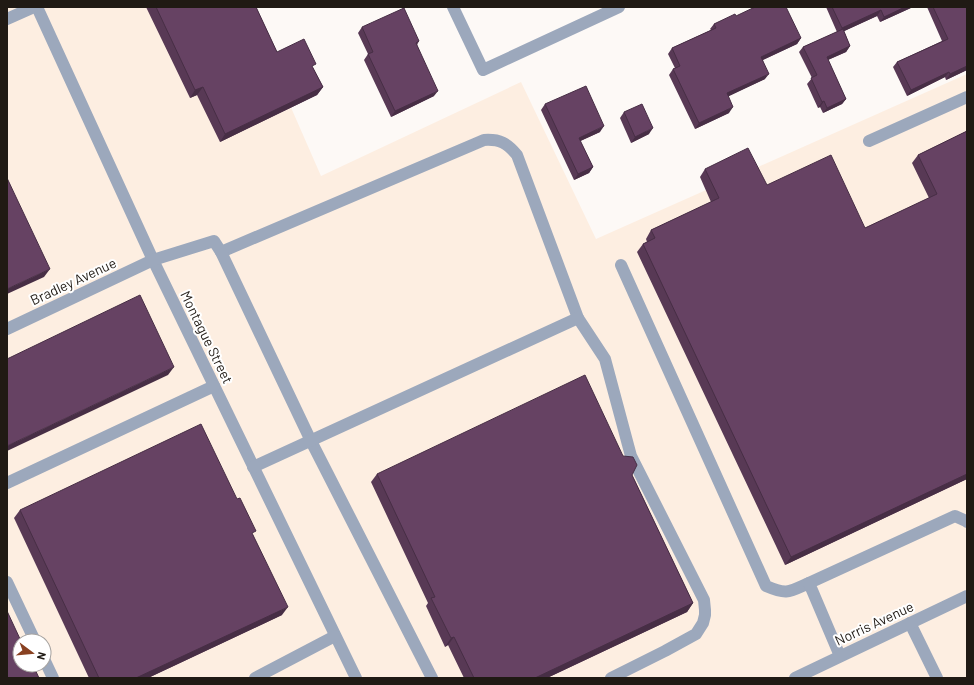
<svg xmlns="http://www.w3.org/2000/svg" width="974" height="685" font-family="Barlow,sans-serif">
	<rect width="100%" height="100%" fill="#fdf9f6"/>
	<path fill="#fdeee1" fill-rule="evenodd" d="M7,7h240l74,169 200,-94 75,157 371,-165v604h-960zM20,641h24v24h-24z"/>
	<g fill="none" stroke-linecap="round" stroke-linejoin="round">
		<g stroke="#9ca8bc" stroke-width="12">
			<path d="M37,7l116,253 203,418"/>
			<path d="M453,7l30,63 136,-63"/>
			<path d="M7,19l27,-12"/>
			<path d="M869,141l98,-44"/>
			<path d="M221,252l263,-112c16,-1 23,3 33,15l61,163"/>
			<path d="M621,265l145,321c21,9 23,6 43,-3"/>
			<path d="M7,329l146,-69 61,-19 7,11 90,189 121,237"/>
			<path d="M253,467l325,-149 27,41 26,97 73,144 1,10v5l-2,8 -7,11 -31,17 -54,27"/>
			<path d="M7,483l207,-97"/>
			<path d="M7,582l28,59"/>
			<path d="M910,623l27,55"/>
			<path d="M840,656l-31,-73 146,-67 11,5 1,1"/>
			<path d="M44,659l9,19"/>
			<path d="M255,678l80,-42"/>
			<path d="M795,678l172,-82"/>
		</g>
	</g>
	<g fill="#583955">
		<path d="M146,7h110l21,45 36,16 10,19 -6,8 -97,47 -23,-47 -7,3z"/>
		<path d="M826,7h87l-33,15 -3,-6 -33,15 6,15 -4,6 -18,8 18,39 -4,5 -19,9 -3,-6 -2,1 -11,-24 5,-6 -13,-26 4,-5 34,-15z"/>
		<path d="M927,7h40v63l-21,10 -1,-3 -38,19 -14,-29 4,-5 45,-21z"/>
		<path d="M736,16l65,22 -4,6 -34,16 2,19 -37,17 1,17 -34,16 -26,-54 4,-6 2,-1 -7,-14 4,-6 39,-18 -1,-1 4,-5z"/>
		<path d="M362,27l57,14 -2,4 17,51 -43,21 -27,-57 4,-6 -10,-21z"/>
		<path d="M545,104l55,28 -20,9 13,26 -4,6 -15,7 -33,-70z"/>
		<path d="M624,112l25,22 -18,9 -11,-25z"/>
		<path d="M967,131v348l-182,86 -148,-313 6,-8 4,-2 -1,-3 5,-9 60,-28 -11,-25 5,-8 62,16 98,43 64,-30 -17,-35 6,-8z"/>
		<path d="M377,474l255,1 61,128 -6,9 -140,66h-83l-16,-33 -3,2 -19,-41 2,-3 -57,-121z"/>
		<path d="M20,510l233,25 29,80 -134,63h-59l-75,-160z"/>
	</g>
	<g fill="#472e45">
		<path d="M905,7h8l-33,15 4,-5z"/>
		<path d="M881,10l-4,6 -39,18 4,-6z"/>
		<path d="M801,38l-4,6 -39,18 3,-5z"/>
		<path d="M850,46l-4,6 -23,10 4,-5z"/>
		<path d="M967,66v4l-21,10 4,-6z"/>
		<path d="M949,72l-4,5 -38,19 4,-6z"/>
		<path d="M769,74l-4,5 -42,20 4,-6z"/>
		<path d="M203,87l-6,8 -7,3 5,-8z"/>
		<path d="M323,87l-6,8 -97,47 5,-8z"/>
		<path d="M438,91l-4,5 -43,21 4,-6z"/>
		<path d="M846,99l-4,5 -19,9 4,-5z"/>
		<path d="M824,101l-4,6 -2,1 4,-6z"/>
		<path d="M733,107l-4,6 -34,16 4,-6z"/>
		<path d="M604,126l-4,6 -26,12 5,-6z"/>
		<path d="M653,128l-4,6 -18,9 4,-6z"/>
		<path d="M593,167l-4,6 -15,7 4,-6z"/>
		<path d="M50,269l-6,8 -37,17v-5z"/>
		<path d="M174,367l-6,8 -161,76v-5z"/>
		<path d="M967,474v5l-182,86 6,-8z"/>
		<path d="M693,603l-6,9 -140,66h-12z"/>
		<path d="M288,607l-6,8 -134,63h-12z"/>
		<path d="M454,637l-6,8 -3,2 6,-9z"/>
	</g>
	<g fill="#664263" stroke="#472e45">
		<path d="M156,7h100l21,45 27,-13 12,25 -4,2 11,21 -98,47 -22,-47 -8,3z"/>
		<path d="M755,7h31l15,31 -40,19 8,17 -42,19 6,14 -34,16 -26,-54 7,-3 -8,-18 44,-20 -2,-4 21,-10 1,2z"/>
		<path d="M832,7h73l-21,10 -3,-7 -39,18z"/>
		<path d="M933,7h34v59l-17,8 -1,-2 -38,18 -14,-28 51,-23z"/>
		<path d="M404,8l15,33 -3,2 22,48 -43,20 -27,-57 5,-2 -11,-25z"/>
		<path d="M843,29l7,17 -23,11 19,42 -19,9 -3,-7 -2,1 -11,-24 6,-3 -14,-28z"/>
		<path d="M586,86l18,40 -25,12 14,29 -15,7 -33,-70z"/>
		<path d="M642,104l11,24 -18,9 -11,-25z"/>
		<path d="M967,131v343l-176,83 -148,-313 12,-6 -4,-8 68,-32 -14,-29 43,-21 19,37 64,-30 34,73 72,-34 -19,-39z"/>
		<path d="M7,178l43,91 -43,20z"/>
		<path d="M140,295l34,72 -167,79v-87z"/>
		<path d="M585,375l38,81 10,1 4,8 -5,10 61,128 -158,75h-61l-20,-41 -3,1 -20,-40 4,-1 -58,-123z"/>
		<path d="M201,424l36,75 3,-1 16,33 -4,2 36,74 -152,71h-37l-79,-168z"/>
		<path d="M7,611l14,30h-1v24h13l6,13h-32z"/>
	</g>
	<g text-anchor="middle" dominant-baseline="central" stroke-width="4" stroke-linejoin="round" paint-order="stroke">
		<g font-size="14" fill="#201a14" stroke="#fff">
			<text transform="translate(73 281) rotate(-25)">Bradley Avenue</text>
			<text transform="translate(207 337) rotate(64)">Montague Street</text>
			<text transform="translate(874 623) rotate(-25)">Norris Avenue</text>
		</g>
	</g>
	<rect width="974" height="685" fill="none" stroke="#201a14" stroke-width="16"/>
	<g transform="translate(32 653) rotate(106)"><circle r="19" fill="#ffffff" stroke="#a6a3a1"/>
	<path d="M0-3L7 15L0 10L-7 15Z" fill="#894121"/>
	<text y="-6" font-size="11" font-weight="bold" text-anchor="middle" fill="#201a14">N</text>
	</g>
</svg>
